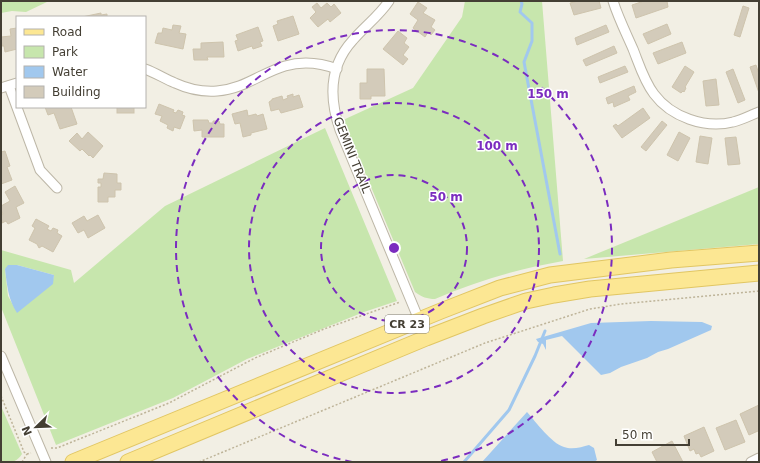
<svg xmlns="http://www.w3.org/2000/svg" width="760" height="463" font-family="'DejaVu Sans',sans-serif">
	<rect width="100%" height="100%" fill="#f2efe4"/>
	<g fill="#c7e6ad" fill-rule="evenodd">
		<path d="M1,1h48l-23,11 -14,-1 -11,2z"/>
		<path d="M465,1h77l21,260c-45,8 -86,20 -128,38 -8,0 -13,-2 -20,-7l-72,-172 70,-32 49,-71z"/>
		<path d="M325,128l72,173 -33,11 -117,47 -74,39 -117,47 -55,-138v-57l70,20 3,13 91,-77zM17,265l37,10 -2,9 -35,28 -9,-16 -3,-27z"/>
		<path d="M759,187v57l-175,15z"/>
		<path d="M1,406l21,48c-6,9 -10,8 -21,8z"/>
	</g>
	<g fill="#a1c8ee">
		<path d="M8,265h9l37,10 -1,9 -36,29c-9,-14 -10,-28 -12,-44z"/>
		<path d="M651,321l51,1 10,4 -1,4 -43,19 -10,3 -11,6 -26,9 -11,6 -9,2 -39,-39 -16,4v10l-3,-6 -5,-2 -2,-3 55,-16z"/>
		<path d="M527,412c9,10 24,31 37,35 8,3 18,0 25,-2l5,3 3,12 -3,2h-112z"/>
	</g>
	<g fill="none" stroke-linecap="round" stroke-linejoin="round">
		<g stroke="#a1c8ee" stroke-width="3">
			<path d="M521,1l1,3 -2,8 12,11v18l-8,21 36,192"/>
			<path d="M464,462l45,-52 26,-54 10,-25"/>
		</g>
	</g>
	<g fill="#d3cbba" stroke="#cec4ad">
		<path d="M578,1h21l2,7 -27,7 -4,-12z"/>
		<path d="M644,1h23l1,6 -32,11 -4,-13z"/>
		<path d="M418,2l9,6 -4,5 12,7 -4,7 4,3 -4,5 -3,-3 -3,5 -12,-9 5,-8 -8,-6z"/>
		<path d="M317,3l4,5 6,-5 4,4 3,-3 7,9 -11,9 -2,-3 -10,8 -8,-9 6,-6 -4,-5z"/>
		<path d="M743,6l6,2 -9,29 -6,-2z"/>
		<path d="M101,13v2l6,-1v3h-25z"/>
		<path d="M293,16l6,18 -21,7 -5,-15 5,-2 -1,-3z"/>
		<path d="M667,24l4,10 -23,10 -5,-10z"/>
		<path d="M173,25l8,1 -2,7 7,1 -3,15 -28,-6 3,-10h4l1,-5 9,2z"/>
		<path d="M606,25l3,7 -32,13 -2,-7z"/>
		<path d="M258,27l5,14 -3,1 2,4 -9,3 -1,-3 -14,5 -3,-10 3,-1 -2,-5z"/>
		<path d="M17,28v21l-12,3 -1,-6h-2l-1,-9 10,-1 -1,-7z"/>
		<path d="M398,31l9,7 -3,5 5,4 -6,8 5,4 -5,6 -20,-16z"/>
		<path d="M223,42l1,15h-17l1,3h-14l-1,-11h8v-6z"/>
		<path d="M682,42l4,11 -28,11 -5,-11z"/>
		<path d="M614,46l3,7 -31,13 -3,-6z"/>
		<path d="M756,65l3,9v19l-9,-26z"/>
		<path d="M625,66l3,6 -28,11 -2,-6z"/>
		<path d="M685,66l9,6 -9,15 1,1 -2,4 -1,-1 -2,2 -9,-6z"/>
		<path d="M367,69h17l1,27h-14v3h-11v-16h7z"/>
		<path d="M733,69l12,31 -7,3 -12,-31z"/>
		<path d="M716,79l3,26 -13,1 -3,-25z"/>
		<path d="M634,86l2,6 -8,4 2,4 -16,7 -1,-5 -5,2 -2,-6z"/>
		<path d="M293,94v3l6,-2 4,12 -22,6 -2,-4 -8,2 -2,-9 3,-2v-1l10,-3 1,4 5,-2 -1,-2z"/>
		<path d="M159,104l15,6 -1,2 3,1 2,-3 5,2 -1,3 3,1 -5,13 -6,-2 -1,4 -6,-3 1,-3 -8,-4 2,-5 -7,-2z"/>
		<path d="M45,107h26l6,17 -17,5 -6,-16 -6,2z"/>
		<rect x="117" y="107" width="17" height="6"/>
		<path d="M643,108l7,10 -28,20 -9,-12 3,-2 2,2z"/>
		<path d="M247,110l1,6 8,-2 1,2 6,-2 4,15 -16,4v2l-8,2 -3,-14 -5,1 -3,-10z"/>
		<path d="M193,120h15l1,3h4v-2h6l1,3h4v13h-22v-7l-8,1z"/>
		<path d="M662,121l5,4 -21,26 -5,-4z"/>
		<path d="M88,132l15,14 -10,12 -3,-3 -1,1 -7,-7 -2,2 -11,-10 8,-8 5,6z"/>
		<path d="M679,132l11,6 -12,23 -11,-6z"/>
		<path d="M700,136l12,2 -4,26 -12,-2z"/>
		<path d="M736,137l4,27 -12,1 -3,-27z"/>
		<path d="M5,151l5,15 -3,1 5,13 -11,4v-32z"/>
		<path d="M104,173l13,1v9h4v7h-6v7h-7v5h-10v-15h3v-4h-3v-4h5z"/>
		<path d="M15,186l9,17 -8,4 4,11 -12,6 -2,-3 -4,2 -1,-8 2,-1 -2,-4v-4l9,-5 -5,-9z"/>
		<path d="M98,215l7,13 -17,10 -4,-8 -6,3 -6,-10 12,-7 3,5z"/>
		<path d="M36,219l13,7 -2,3 4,2 2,-3 5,2 -1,3 5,3 -9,16 -11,-6 -3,2 -2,-4 -8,-4 6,-12 -3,-2z"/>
		<path d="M759,405v27l-1,-1 -9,4 -9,-21z"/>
		<path d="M736,420l9,22 -20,8 -9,-22z"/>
		<path d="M704,427l10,24 -13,6 -2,-4 -3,1 -2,-5 -4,2 -6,-15z"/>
		<path d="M672,441l11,21h-26l-5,-10z"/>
	</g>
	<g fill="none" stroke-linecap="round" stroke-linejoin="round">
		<g stroke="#bdb7a7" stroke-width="11">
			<g id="street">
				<path d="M389,1c-10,15 -24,25 -36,39 -24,26 -24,58 -13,90l79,190"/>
				<path d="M613,1c5,16 13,32 20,48 6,15 11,32 21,45 17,23 51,35 79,28 9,-2 18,-7 26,-10"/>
				<path d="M145,69c11,4 20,10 30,14 13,6 29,9 42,8 27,-2 44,-18 68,-25 17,-5 36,-3 52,3"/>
				<path d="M9,86l31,84 17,18"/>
				<path d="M1,88l16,-5"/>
				<path d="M1,356l45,106"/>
				<path d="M751,462l8,-4"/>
			</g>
		</g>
		<g stroke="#e1c663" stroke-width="17">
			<g id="primary">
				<path d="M73,462l368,-151 59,-23 50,-13 121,-15 88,-7"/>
				<path d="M128,462l298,-124 57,-22 43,-15 28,-6 36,-6 169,-16"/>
			</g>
		</g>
		<g stroke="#beb499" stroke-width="1.5" stroke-dasharray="2 2" stroke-linecap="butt">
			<path d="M1,396l23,56 3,2 4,-1"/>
			<path d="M51,448h6l112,-45 86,-45 69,-29 76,-27"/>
			<path d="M22,462l5,-8"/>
			<path d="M199,462l286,-119 105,-34 31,-5 138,-13"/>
		</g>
		<use href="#street" stroke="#fff" stroke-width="9"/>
		<use href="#primary" stroke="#fce793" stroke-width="15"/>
	</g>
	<g fill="none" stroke="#7b2cbf" stroke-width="2" stroke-dasharray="7 5">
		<circle cx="394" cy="248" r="73"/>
		<circle cx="394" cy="248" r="145"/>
		<path d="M352 462A218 218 0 1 1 436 462"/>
	</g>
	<g text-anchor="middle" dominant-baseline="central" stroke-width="3" stroke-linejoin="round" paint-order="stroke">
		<rect fill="#fff" stroke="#7c7971" stroke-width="1" x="385" y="315" width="44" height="18" rx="3"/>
		<g font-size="11" font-weight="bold" fill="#443f34">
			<text x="407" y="324">CR 23</text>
		</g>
		<g font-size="12" fill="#443f34" stroke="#fff">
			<text transform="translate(352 155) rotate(68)">GEMINI TRAIL</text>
		</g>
	</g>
	<circle cx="394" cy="248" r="6" fill="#7b2cbf" stroke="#fff" stroke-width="2"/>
	<g font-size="12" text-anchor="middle" font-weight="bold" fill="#7b2cbf" stroke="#fff" stroke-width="3" stroke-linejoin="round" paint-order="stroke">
		<text x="548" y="98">150 m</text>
		<text x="497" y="150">100 m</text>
		<text x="446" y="201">50 m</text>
	</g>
	<rect width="760" height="463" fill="none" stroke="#443f34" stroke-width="4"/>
	<rect x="16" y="16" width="130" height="92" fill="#ffffff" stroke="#b4b2ae"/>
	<rect x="24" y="29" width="20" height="6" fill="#fce793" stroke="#b4b2ae"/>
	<text x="52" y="36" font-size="12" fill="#443f34">Road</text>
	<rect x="24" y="46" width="20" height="12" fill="#c7e6ad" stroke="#b4b2ae"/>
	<text x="52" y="56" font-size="12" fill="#443f34">Park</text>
	<rect x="24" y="66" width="20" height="12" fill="#a1c8ee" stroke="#b4b2ae"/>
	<text x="52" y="76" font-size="12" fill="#443f34">Water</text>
	<rect x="24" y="86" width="20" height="12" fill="#d3cbba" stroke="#b4b2ae"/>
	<text x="52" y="96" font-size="12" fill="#443f34">Building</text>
	<g transform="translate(36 427) rotate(247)" stroke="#ffffff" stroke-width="3" paint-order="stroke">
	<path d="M0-3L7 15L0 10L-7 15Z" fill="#443f34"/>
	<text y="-6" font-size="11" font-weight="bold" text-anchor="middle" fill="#443f34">N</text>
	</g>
	<path d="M616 439v6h73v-6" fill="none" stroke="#443f34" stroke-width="2"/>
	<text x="622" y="439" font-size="12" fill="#443f34" stroke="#ffffff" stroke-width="3" paint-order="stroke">50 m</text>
</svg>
